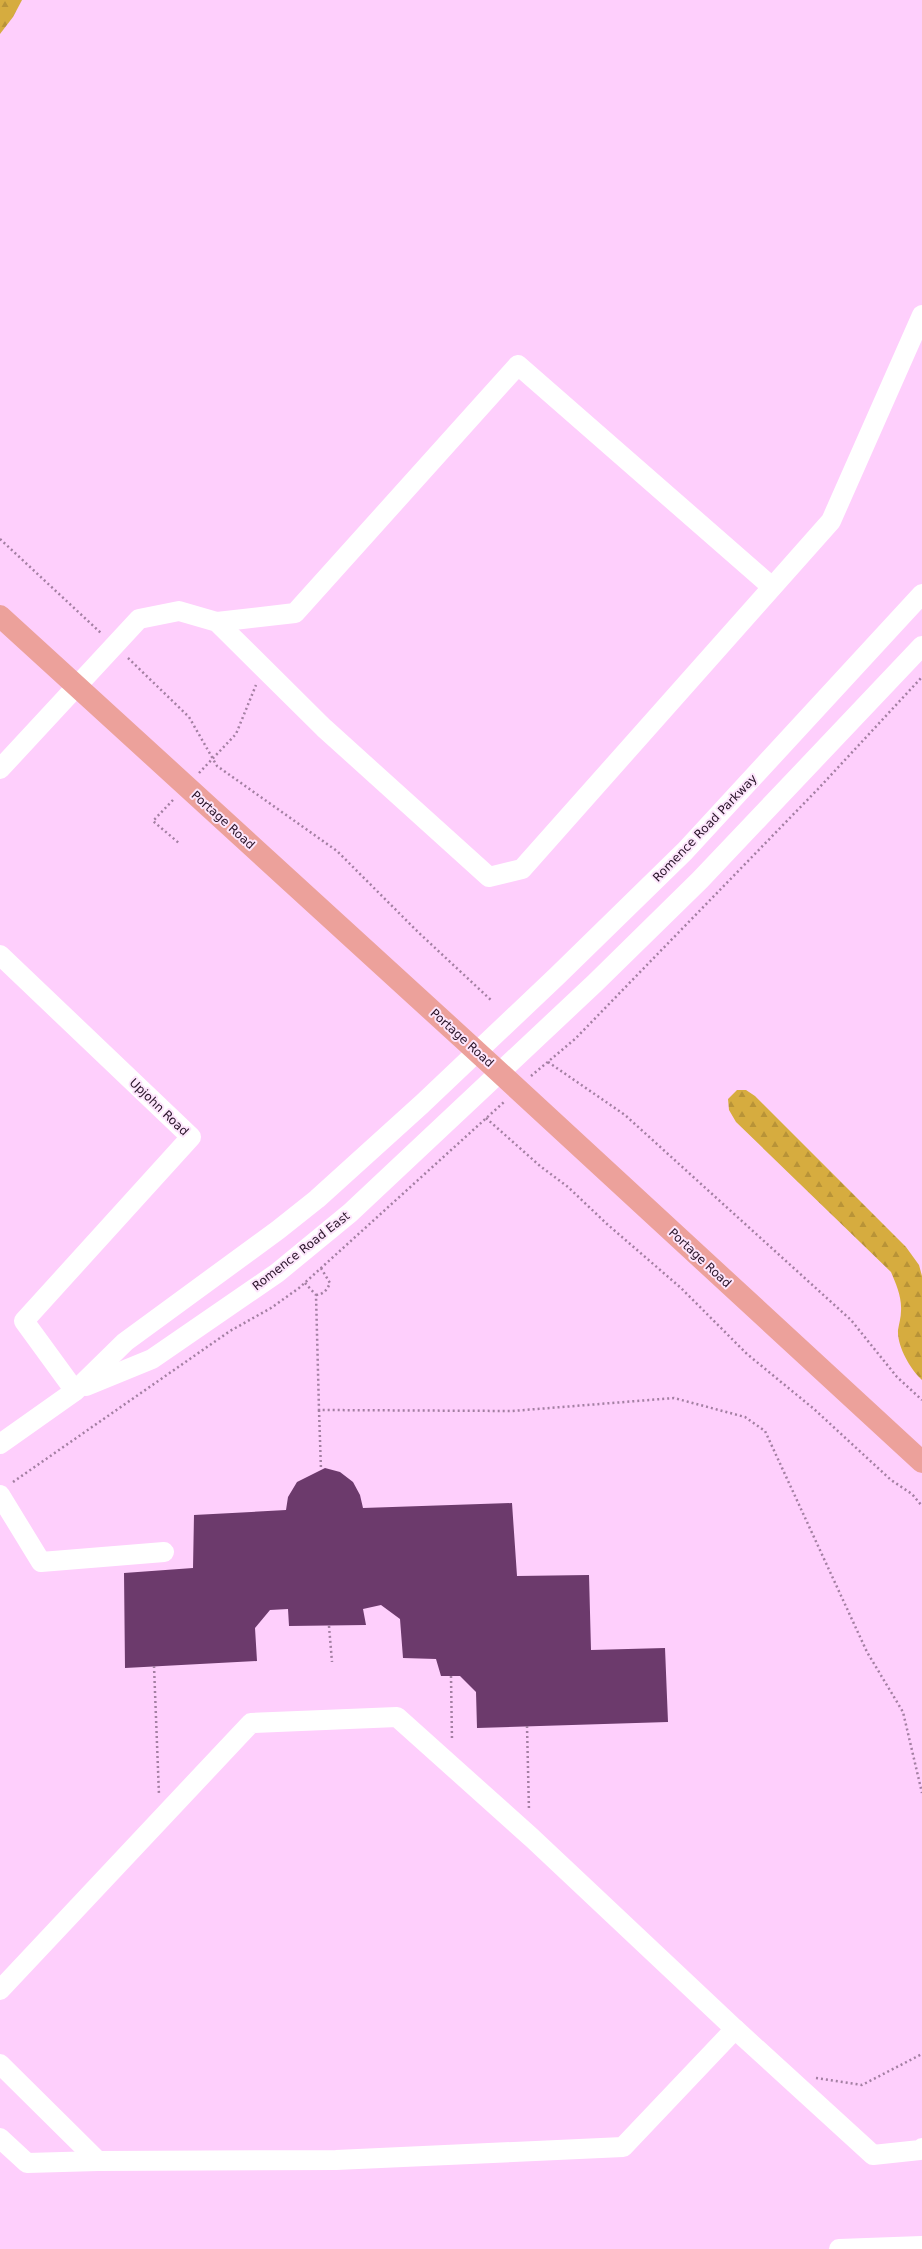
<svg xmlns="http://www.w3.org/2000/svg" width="922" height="2249" font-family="'DejaVu Sans',sans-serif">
	<defs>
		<pattern id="forest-firs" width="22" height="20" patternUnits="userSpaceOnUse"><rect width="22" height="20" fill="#d6ac3f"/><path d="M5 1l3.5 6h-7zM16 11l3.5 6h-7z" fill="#b89337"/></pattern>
	</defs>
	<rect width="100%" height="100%" fill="#fecffc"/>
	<g fill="url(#forest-firs)">
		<path d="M0,0h22l-9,17 -13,17z"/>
		<path d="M737,1090h9l9,6 151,151 13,18 3,11v104c-12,-11 -25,-34 -24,-50 1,-6 3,-13 3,-19 1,-14 -5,-27 -10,-39l-155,-150 -7,-12 -1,-11z"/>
	</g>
	<path fill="#6c3a6c" d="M325,1468l15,4 13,10 7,13 3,13 149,-5 5,73 72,-1 2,75 74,-2 3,74 -191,6 -1,-36 -16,-16h-19l-5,-17 -33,-1 -3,-39 -19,-14 -18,4 3,16 -77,1 -1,-17 -18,1 -15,18 2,33 -132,7 -1,-95 69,-5 1,-53 92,-5 2,-13 9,-15z"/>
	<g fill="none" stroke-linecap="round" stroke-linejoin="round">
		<g stroke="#a37fa2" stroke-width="2.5" stroke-dasharray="2 3" stroke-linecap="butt">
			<path d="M0,539l102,95"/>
			<path d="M128,658l61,59 28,49 120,85 81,81 74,69"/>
			<path d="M199,773l37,-39 20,-49"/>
			<path d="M173,800l-20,21 27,23"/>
			<path d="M548,1062l77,53 226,205 46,57 25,23"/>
			<path d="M531,1076l44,-37 243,-250 104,-112"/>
			<path d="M486,1118l54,48 28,21 39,37 74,64 66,66 67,55 77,71 21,14 10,12"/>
			<path d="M305,1283l11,12 3,115 193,1 162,-13 71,19 20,14 102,221 36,60 19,81"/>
			<path d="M316,1295c8,-1 11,-5 14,-12l-9,-15"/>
			<path d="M319,1410l2,60"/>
			<path d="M13,1482l217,-151 41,-23 28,-20 205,-186"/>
			<path d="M329,1626l3,36"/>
			<path d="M154,1666l5,129"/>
			<path d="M451,1676l1,65"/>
			<path d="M527,1726l2,85"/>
			<path d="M816,2078l46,7 60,-31"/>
		</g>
		<g stroke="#fff" stroke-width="20">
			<path d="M217,622l78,-9 223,-248 254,222"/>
			<path d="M0,769l139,-150 40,-8 38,11 107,106 165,149 33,-8 309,-348 91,-206"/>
			<path d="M0,955l191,182 -167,184 51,70"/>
			<path d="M86,1386l66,-27 125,-86 73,-60 245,-230 105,-103 222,-234"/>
			<path d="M0,1444l75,-53 50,-49 153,-112 39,-31 105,-95 135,-128 128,-125 237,-257"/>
			<path d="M0,1495l41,67 123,-10"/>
			<path d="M0,1990l251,-267 146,-6 135,121 203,191"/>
			<path d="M0,2064l98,97"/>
			<path d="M0,2138l27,25 71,-2 238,-1 287,-13 112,-118 138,126 47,-5 2,-2"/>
			<path d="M839,2249l83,-3"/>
		</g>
		<path stroke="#eca19b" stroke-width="22" d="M0,616l486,444 436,402"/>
	</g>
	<g text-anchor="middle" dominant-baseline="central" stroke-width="4" stroke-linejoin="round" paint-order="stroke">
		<g font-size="12" fill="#271227" stroke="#fde5fc">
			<text transform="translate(223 820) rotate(42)">Portage Road</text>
			<text transform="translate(705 828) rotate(-46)">Romence Road Parkway</text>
			<text transform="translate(462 1038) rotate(42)">Portage Road</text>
			<text transform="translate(159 1107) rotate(44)">Upjohn Road</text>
			<text transform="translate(301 1251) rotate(-38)">Romence Road East</text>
			<text transform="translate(700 1258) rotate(43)">Portage Road</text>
		</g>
	</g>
</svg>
